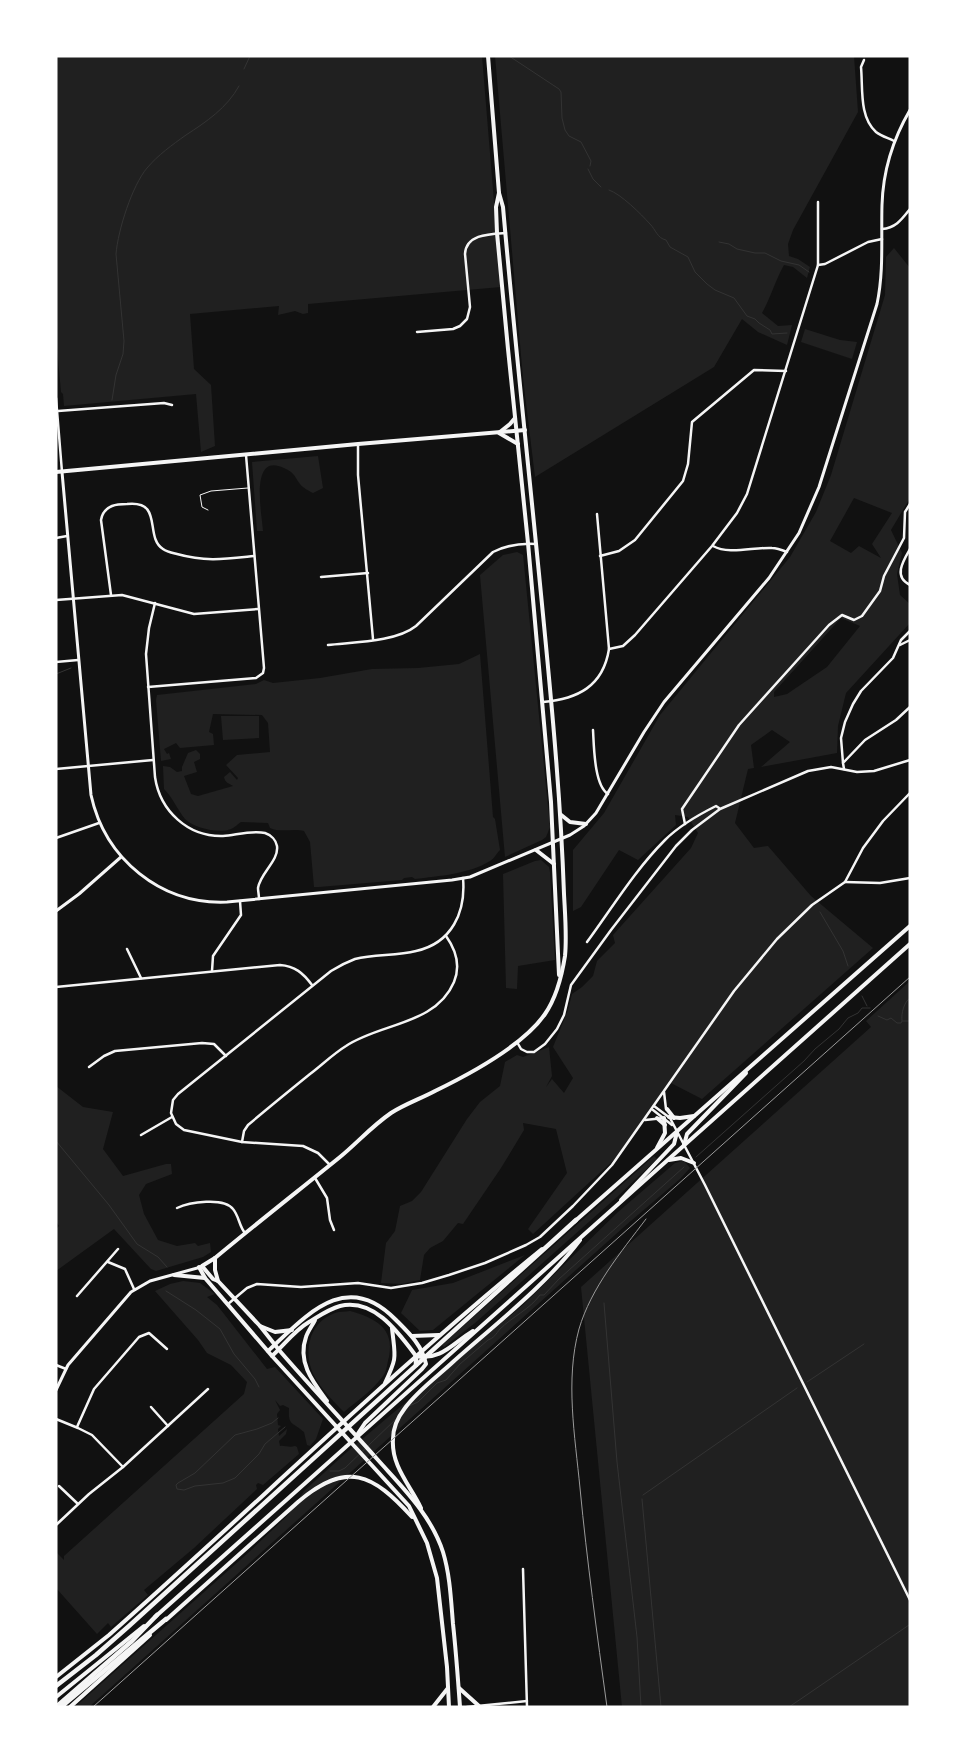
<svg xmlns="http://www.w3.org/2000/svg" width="966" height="1763" font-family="Overpass,sans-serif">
	<rect width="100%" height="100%" fill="#111"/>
	<g fill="#202020" fill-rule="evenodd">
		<path d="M56,56h426l19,231 -193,17v9l-5,1 -8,-3 -17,4 1,-9 -89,8 4,55 17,16 4,61 -14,6 -5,-58 -132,12 -1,-12 -2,-2 -5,-55z"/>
		<path d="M495,56h359l4,56 -65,118 -5,14 1,12 9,3 12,8 -3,11 -14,-11 -9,-2c-9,16 -13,32 -22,48l16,13 14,-1 -5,20 -29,-13 -16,-13 -28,48 -179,110 -12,-99z"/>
		<path d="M894,248l16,20v230l-19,32 11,23 -5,21 3,21 10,9v19l-64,70 -8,33 -1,27 -76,14 29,-25 -18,-12 -21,15 3,23 -6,1 -13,54 19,25 14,-2 43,50 62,52 -171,151 -33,-17 -53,76 -83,76 -5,-5 39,-56 -11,-44 -33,-6 1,7 -23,38 -38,56 -5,-1 -15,18 -13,7 -6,7 -4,25 -19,4 -20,-1 5,-40 9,-12 5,-25 12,-5 9,-9 46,-73 13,-17 20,-16 5,-24 12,-7 6,2 26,-10 3,29 -6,11 6,-8 12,14 9,-15 -20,-31 15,-37 4,-16 10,-7 11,-11 4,-15 18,-18 -2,-8 78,-87 7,-15 -10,-16 -13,-2 1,10 -38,35 -19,-10 -38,57 -8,4v-61l31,-37 56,-98 130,-158 26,-45 15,-37 54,-180 1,-38zM854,498l38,15 -20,31 9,14 -22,-12 -8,7 -21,-12zM841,618l19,8 -33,41 -40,27 -13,3v-5z"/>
		<path d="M805,329l35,11 17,2 -5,17 -51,-17z"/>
		<path d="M318,456l5,32 -10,5c-4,-2 -10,-5 -13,-9 -6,-8 -5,-11 -16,-16 -35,-17 -22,47 -21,63h-6l-5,-69z"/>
		<path d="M517,552l6,3 27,272 -4,10 -4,3 -37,17 -25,-282 23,-20z"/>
		<path d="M480,654l13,163 2,2 5,31c-4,4 -6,9 -10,11 -21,13 -51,15 -75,18l-3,-2 -8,1 -2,2 -83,7h-5l-4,-45 -6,-11c-11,-3 -23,2 -34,-3l-2,-5 -27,-1c-3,2 -7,6 -10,7 -12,5 -37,-1 -46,-10 -8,-10 -12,-21 -21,-30l-1,-23 7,1 7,5 5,-1v-4l6,-14 8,-3 4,4v5l-6,3 3,10 -13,4 7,18 7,2 35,-10c-3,-2 -8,-3 -9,-9l6,-5 7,8 1,-2 -12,-13 11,-10 33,-3 -2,-29 -6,-8 -49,-1 -4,18 4,2 1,11 -34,3 -4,-5 -12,6 3,5 2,-1 2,6 -10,2 -5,-61 1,-5 99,-11 8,-4 9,3 47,-5 52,-9 46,-1 41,-4z"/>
		<path d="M221,716h38v22l-36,2z"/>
		<path d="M541,860l8,7 1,5 5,88 -37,6 -1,23 -11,-1 -3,-114 32,-13z"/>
		<path d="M910,981v726h-288l-41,-420 290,-260 -5,-6z"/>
		<path d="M56,1086l27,21 30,5 -10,37 20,27 43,-12h5l1,10 -26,10 -7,11 5,19 14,26 19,6 18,-3 3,3 12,-3 1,9 -8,5 -47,14 -5,-2 -37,-40 -58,42v-42l3,-3 -3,-5z"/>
		<path d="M654,1156l3,3 -40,38 -142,126 -31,24 -2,-2z"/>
		<path d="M682,1161l3,1 5,6 -10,11 -55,47 -536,481h-14l173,-154 40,-38 16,-24 43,-39 40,-34 136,-113 95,-93 57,-49z"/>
		<path d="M525,1255l-92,75 -13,1 -19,-18 11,-23 41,-7z"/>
		<path d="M183,1281l17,2 15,11 -8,3 10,8 50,64 8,-2 48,52 -7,20 -6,7 -3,-1 -3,-13c-12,-11 -16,-6 -15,-24l-6,-3 -3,1 -5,-6 5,10 -3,4 1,11 3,1 -3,3 1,7 8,-7 -1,5 -7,7 1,5c4,-1 9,2 15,0l2,1 2,7 -36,31 -5,-2 -2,2 1,4 -63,59 -50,42 4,5 -37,32 -3,-4 -11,11 -41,-46v-36l8,8v-4l180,-162 3,-12 -16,-17 -24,-12 -9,-13 -43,-49 15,-7z"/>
		<path d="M350,1311c25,7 45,17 39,46 -2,6 -2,14 -6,19 -10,14 -26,25 -39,36 -10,-10 -21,-21 -28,-33 -14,-23 -9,-56 19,-66 5,-2 10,-1 15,-2z"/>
	</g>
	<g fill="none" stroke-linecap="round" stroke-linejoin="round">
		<g stroke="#333" stroke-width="1">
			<path d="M509,56l50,33 2,3 1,26 3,12 4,6 12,6 10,19 -1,5"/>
			<path d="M244,69l6,-13"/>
			<path d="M588,169l5,10 8,8"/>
			<path d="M609,190c12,4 32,24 41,34 6,6 7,14 16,16l4,7 18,10 7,15 12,12 8,6 19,8 13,18 8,3 4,4 11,7 2,4 15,-1"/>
			<path d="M719,242l10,2 8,5 18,4h10l16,8 18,4 10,7"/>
			<path d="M112,400l4,-25 7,-21 1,-13 -8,-87c2,-24 16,-68 31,-86 11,-13 25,-23 39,-33 20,-13 41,-27 53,-49"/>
			<path d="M56,674l15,-6"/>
			<path d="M820,912l23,39 5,15"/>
			<path d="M862,996l5,10"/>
			<path d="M878,1016l9,4 4,-2 6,5h4l1,-2h8"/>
			<path d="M902,1021c-1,-8 2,-19 8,-23"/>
			<path d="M56,1141l53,64 28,39 21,13 9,10"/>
			<path d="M696,1157l108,-96 11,-12 24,-20 9,-11 10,-5 4,-5h8"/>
			<path d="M166,1291l30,19 24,19 14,25 21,25 4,8"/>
			<path d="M604,1303l13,159 20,175 4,70"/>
			<path d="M807,1382l57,-38"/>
			<path d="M409,1406l9,-4 19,-19 9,-3 14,-16 28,-24c6,-2 8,-6 12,-11 12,-12 30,-20 40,-34h4l15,-16 125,-112"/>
			<path d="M278,1418l-6,5 -15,6 -22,6 -40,38 -17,10 -2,2 1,4 7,1 11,-4 28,-3 12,-5 24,-24 6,-10 20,-17"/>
			<path d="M330,1471h9l6,-3 51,-49"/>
			<path d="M643,1495l154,-107"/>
			<path d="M642,1499l19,208"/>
			<path d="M789,1707l120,-82"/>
		</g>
		<path stroke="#f5f5f5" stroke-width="1" d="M208,510l-6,-3 -2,-12 11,-4 37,-3"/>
		<g stroke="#f5f5f5" stroke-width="2.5">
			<path d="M864,60l-3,7c2,21 -2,50 15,65 5,4 12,6 18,9"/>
			<path d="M882,229c14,-1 20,-10 28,-20"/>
			<path d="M818,265l7,-1 43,-22 14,-3"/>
			<path d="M417,332l36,-3 7,-3 7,-7 3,-12 -5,-53c1,-20 25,-20 41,-21"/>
			<path d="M56,398l6,74"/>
			<path d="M58,411l106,-8 8,2"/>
			<path d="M358,444v31l15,164"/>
			<path d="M56,538l11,-2"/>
			<path d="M713,546c16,9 40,1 59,2 5,0 10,2 15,4"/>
			<path d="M910,549c-7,12 -17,28 0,36"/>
			<path d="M600,556l19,-5 16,-11 48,-59 5,-17 4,-42 62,-52 32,1"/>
			<path d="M321,577l47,-4"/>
			<path d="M111,595l-10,-75c1,-7 4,-11 11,-14 5,-2 10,-2 15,-2 37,-4 17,33 36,45 4,3 10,4 14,5 29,8 48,5 77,2"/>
			<path d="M56,600l66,-5 72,19 64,-5"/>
			<path d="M155,603l-6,25 -3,26 9,123c5,34 33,60 68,59 13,-1 29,-6 42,-3 6,2 11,7 12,13 2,15 -17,27 -19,42 0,3 1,7 1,11"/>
			<path d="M328,645c26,-3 68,-3 88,-19l77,-74c14,-7 28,-9 43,-8"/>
			<path d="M900,645l10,-5"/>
			<path d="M609,649l14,-3 12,-11 77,-89 25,-33 10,-19 71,-229v-63"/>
			<path d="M56,662l22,-2"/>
			<path d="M148,687l108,-9 7,-5 1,-5 -18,-213"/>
			<path d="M543,702c34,-3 60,-15 66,-53l-12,-135"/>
			<path d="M593,730c1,16 1,55 15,64"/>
			<path d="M843,763l-2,-25 4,-16 8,-18 8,-13 32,-33 8,-18 9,-9"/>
			<path d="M56,769l97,-9"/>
			<path d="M844,769l-1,-6 22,-23 31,-20 14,-13"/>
			<path d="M685,824l-3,-15 57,-84 90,-100 13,-10 12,5 8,-4 18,-25 4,-15 20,-38 1,-26 5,-8"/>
			<path d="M56,838l43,-15"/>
			<path d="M845,882l35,1 30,-5"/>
			<path d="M587,942c25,-34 48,-72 78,-102 14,-14 33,-25 51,-34l3,2"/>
			<path d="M127,949l14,29"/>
			<path d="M212,971l1,-15 28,-41 -1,-14"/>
			<path d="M56,987l224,-22c15,1 23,8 32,20"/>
			<path d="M517,1042l4,7 6,3h7l11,-8 12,-15 7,-14 7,-30 40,-55 65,-84 16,-16 28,-21 88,-38 23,-4 26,5 17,-1 36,-11"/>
			<path d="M89,1067l15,-11 11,-5 87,-8 12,1 12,12"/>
			<path d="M664,1092l2,17"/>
			<path d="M654,1106l16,12 35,67 205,415"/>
			<path d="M653,1110l19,15"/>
			<path d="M645,1120l19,-2"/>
			<path d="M141,1135l31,-18"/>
			<path d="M242,1142l2,-11 4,-6c20,-17 41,-34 62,-51 12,-9 23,-20 36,-28 34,-23 90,-21 108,-64 7,-17 2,-32 -8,-46"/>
			<path d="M330,1165l-12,-12 -15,-7 -61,-4 -58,-12 -8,-6 -5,-11 2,-13 5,-6 153,-123c8,-5 16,-9 24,-12 20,-5 41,-3 61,-8 36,-8 50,-39 47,-73"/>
			<path d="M315,1178l12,20 3,22 4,10"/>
			<path d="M177,1208c12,-6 47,-11 56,1 6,7 6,17 12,24"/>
			<path d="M108,1262l17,7 9,20"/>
			<path d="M77,1296l41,-47"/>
			<path d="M228,1304l19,-16 10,-4 44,3 57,-4 33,5 31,-5 27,-8 36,-12 41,-18 14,-8 33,-31 39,-41 122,-174 43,-52 35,-34 33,-23 18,-34 20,-27 27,-28"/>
			<path d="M56,1365l10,4"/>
			<path d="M151,1407l17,19"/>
			<path d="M56,1419l22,9 14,7 31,32"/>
			<path d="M77,1427l17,-38 45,-52 10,-4 18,16"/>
			<path d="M59,1486l19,18"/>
			<path d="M56,1525l33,-31 34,-27 85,-78"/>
			<path d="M523,1569l4,138"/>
			<path d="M467,1707l60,-6"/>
		</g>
		<g stroke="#f5f5f5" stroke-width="3">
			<path d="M62,472l29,323c14,64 70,110 136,107l225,-22 18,-3 100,-42 14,-9 12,-13 48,-81 20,-30 105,-124 30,-45 20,-46 58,-183c7,-33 4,-66 5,-99 1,-34 11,-66 28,-95"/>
			<path d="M56,911l23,-17 42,-37"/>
			<path d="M56,1390l12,-25 63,-73 19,-11 51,-14"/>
		</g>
		<g stroke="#f5f5f5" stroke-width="4">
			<path d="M488,56l11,137 -3,14 1,26 11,116 20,194 23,259 8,173"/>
			<path d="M500,432l10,-8 5,-6"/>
			<path d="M499,433l19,11"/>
			<path d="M56,472l302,-28 167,-14"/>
			<path d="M560,814l10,8 16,2"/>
			<path d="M536,850l18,14"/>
			<path d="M215,1258v12l3,11"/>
			<path d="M199,1267l6,11 67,78"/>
			<path d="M174,1275l31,3"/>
			<path d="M279,1350l-19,-24 -42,-45 -5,-2 -11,-13 13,-8c41,-34 83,-67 125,-101 17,-14 32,-31 51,-44 14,-9 29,-14 44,-22 35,-17 88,-45 110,-77 11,-16 17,-39 20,-58 2,-20 0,-42 -1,-62 -2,-57 -6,-115 -11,-172 -15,-172 -35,-343 -50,-515l-4,-14"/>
		</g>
		<g stroke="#f5f5f5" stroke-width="4">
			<path d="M667,1109l7,9"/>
			<path d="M669,1117l11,1 14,-2"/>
			<path d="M657,1118l8,7"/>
			<path d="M684,1145l3,-11 59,-61"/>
			<path d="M657,1148l8,-15 -1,-15"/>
			<path d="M669,1160l12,-2 13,5"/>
			<path d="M621,1200l53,-56 3,-12"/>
			<path d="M574,1222l336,-296"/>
			<path d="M315,1320c-3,6 -7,11 -9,17 -9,25 7,45 21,64"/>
			<path d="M260,1326l15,6 17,-2"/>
			<path d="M412,1336l27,-1"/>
			<path d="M279,1350c32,37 66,73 99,110 25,28 53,55 65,92 7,23 8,48 10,72 3,27 5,55 7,83"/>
			<path d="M268,1351c38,-35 78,-83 128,-31 13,13 26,25 30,44l-4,5 -57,54 -8,12"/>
			<path d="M385,1383c13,-27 10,-26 7,-55"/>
			<path d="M421,1508c-11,-23 -30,-42 -28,-69 0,-11 5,-22 12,-31 13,-18 33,-32 49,-47 43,-38 91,-75 126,-121"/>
			<path d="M155,1617l755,-673"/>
			<path d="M166,1620l132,-118c49,-42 75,-28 114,15"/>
			<path d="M56,1677l53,-42c145,-128 283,-264 433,-386"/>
			<path d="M459,1688l20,18 -1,1"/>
			<path d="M56,1697l88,-71"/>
			<path d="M70,1707l80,-72"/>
			<path d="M433,1707l15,-19"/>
			<path d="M449,1707l-2,-40 -10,-89 -10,-35 -18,-37 -137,-150c12,-11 23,-26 37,-34 10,-6 20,-13 31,-16 34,-8 58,26 76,50 25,5 37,-13 57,-25"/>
		</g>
		<g stroke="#f5f5f5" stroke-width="4.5">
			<path d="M416,1356v9"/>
			<path d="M56,1686l40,-31 33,-29 447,-406"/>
			<path d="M56,1707l76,-66 25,-26"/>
			<path d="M61,1707l105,-88"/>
		</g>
		<g stroke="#9a9a9a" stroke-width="1">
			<path d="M93,1707l817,-730"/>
			<path d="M607,1707c-10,-73 -20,-146 -27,-219 -5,-52 -15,-108 -1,-159 12,-41 42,-77 67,-110"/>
		</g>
	</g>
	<rect width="966" height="1763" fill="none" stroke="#ffffff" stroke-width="115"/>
</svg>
